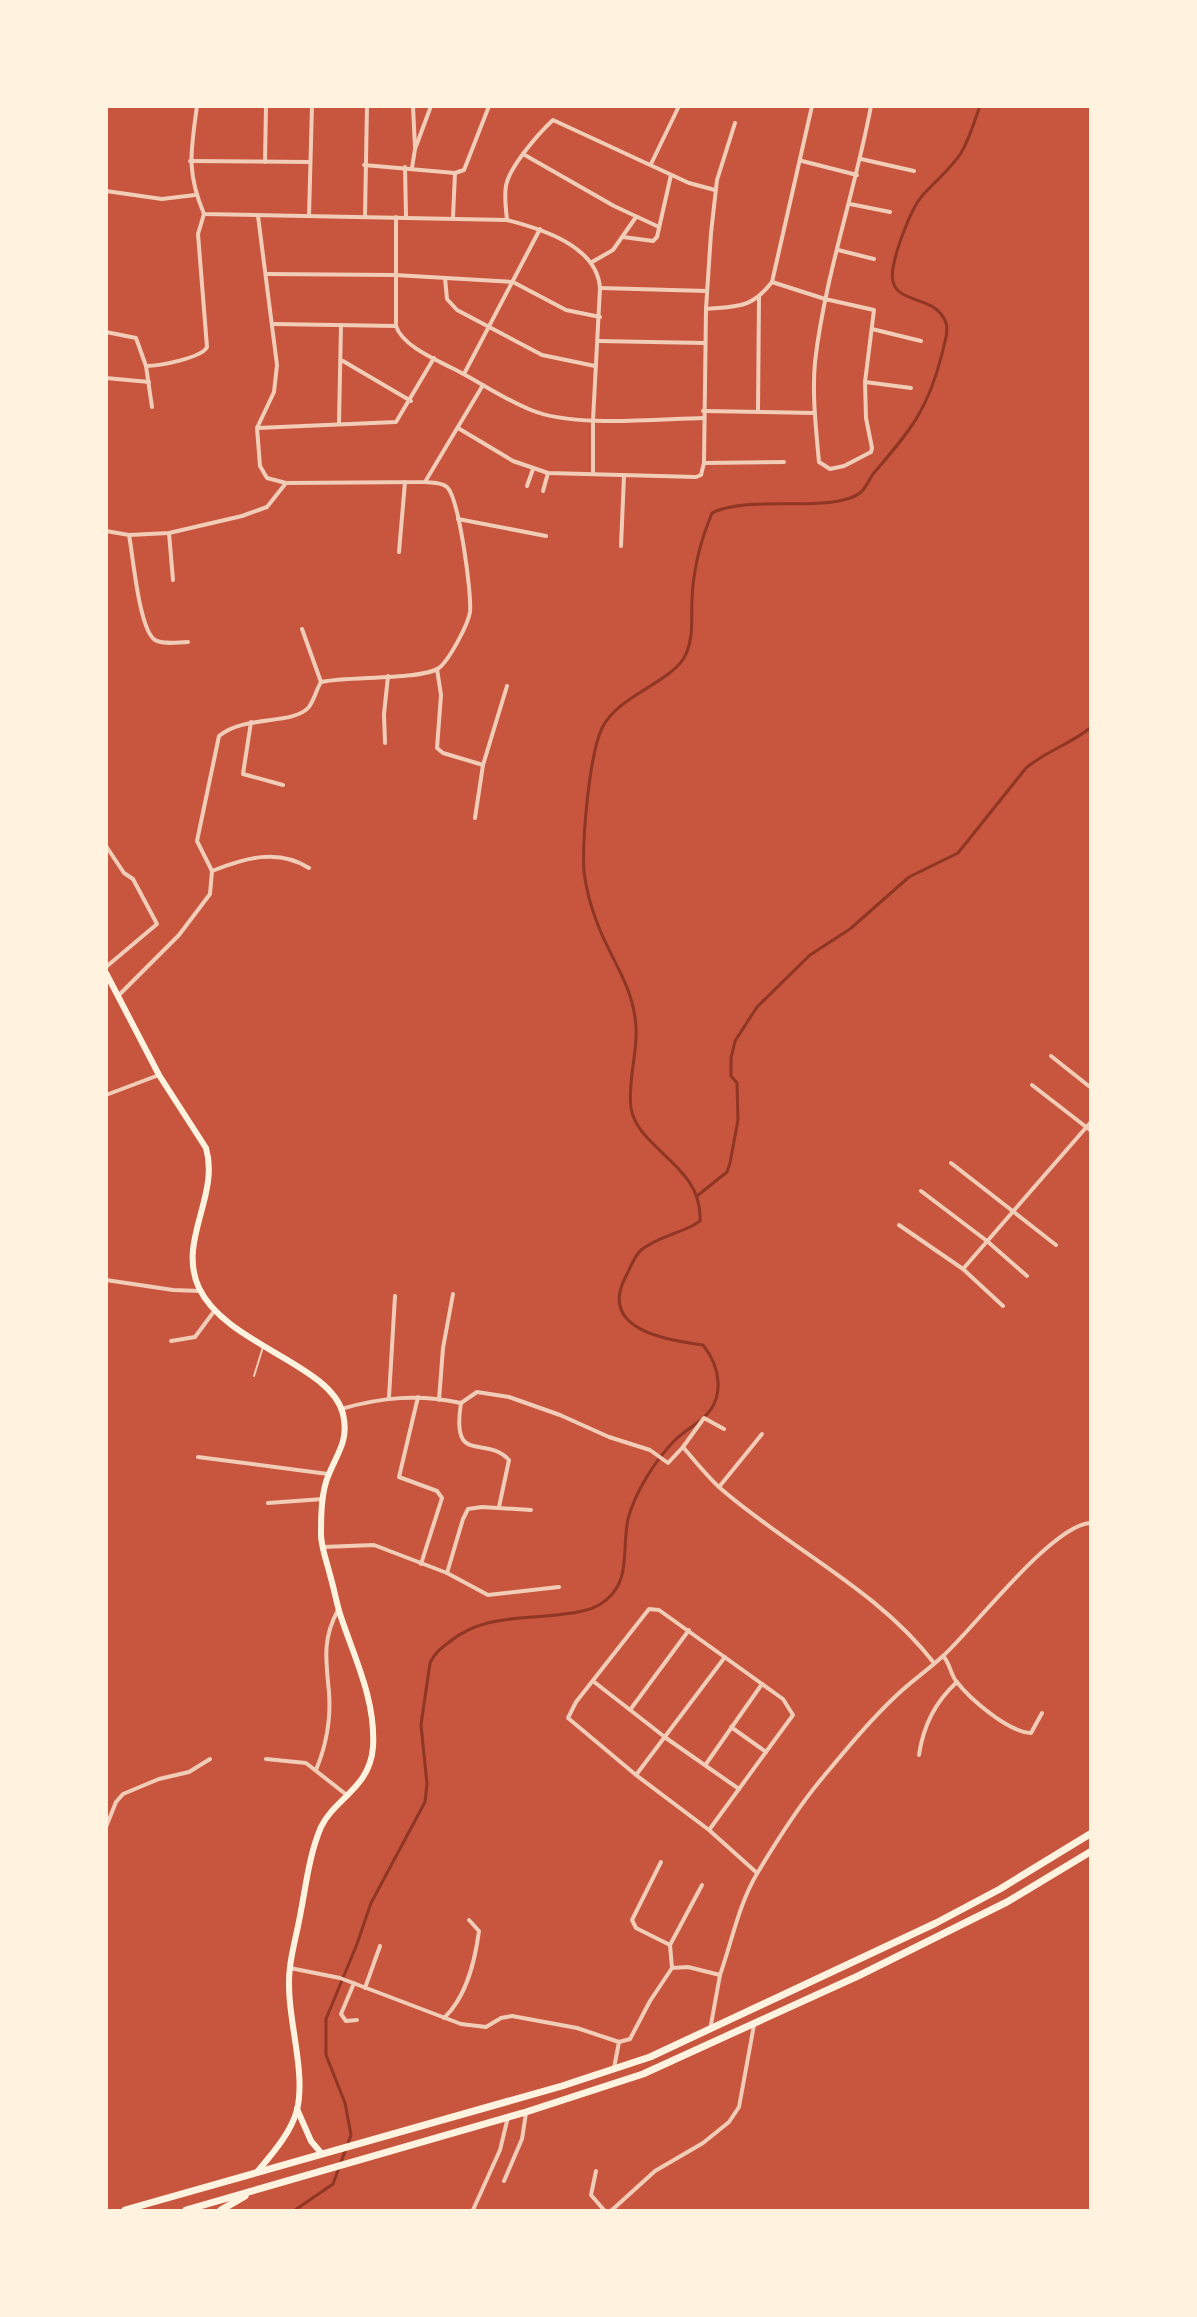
<svg xmlns="http://www.w3.org/2000/svg" width="1197" height="2317" font-family="'Fira Sans Condensed',sans-serif">
	<rect width="100%" height="100%" fill="#c8553d"/>
	<g fill="none" stroke-linecap="round" stroke-linejoin="round">
		<g stroke="#8f3625" stroke-width="3">
			<path d="M697,1196l30,-24 3,-9 8,-43 -1,-37 -6,-7v-18l4,-17 22,-34 53,-52 40,-26 59,-52 49,-24 68,-85c20,-17 45,-24 64,-40"/>
			<path d="M295,2210l38,-26 18,-49 -6,-32 -19,-48v-36l31,-75 14,-41 54,-101 2,-18 -6,-59 9,-62c4,-9 10,-14 18,-20 34,-29 75,-23 116,-29 12,-1 26,-4 35,-9 34,-20 22,-53 29,-86 7,-27 27,-58 46,-78 9,-9 20,-15 29,-23 23,-20 17,-52 0,-73 -36,-5 -104,-15 -78,-67 5,-9 9,-22 16,-28 15,-12 35,-16 51,-24l8,-5c3,-56 -62,-71 -69,-113 -4,-29 9,-60 4,-91 -5,-35 -25,-60 -37,-92 -6,-15 -12,-37 -14,-53 -2,-31 5,-116 18,-144 17,-34 72,-46 84,-74 8,-18 5,-35 6,-54 1,-32 8,-58 20,-87 36,-19 120,1 148,-20 5,-4 9,-13 13,-19 37,-43 55,-64 69,-120 2,-10 7,-22 4,-31 -12,-33 -60,-14 -53,-55 3,-18 17,-58 29,-72 13,-15 28,-26 39,-43 9,-15 13,-31 19,-47"/>
		</g>
		<path stroke="#f1ccb7" stroke-width="2" d="M254,1376l9,-29"/>
		<g stroke="#f1ccb7" stroke-width="4">
			<path d="M197,106c-6,45 -11,65 7,108l303,6c35,9 90,26 93,68l-7,132v54"/>
			<path d="M413,106l2,42"/>
			<path d="M523,154l91,52 45,21"/>
			<path d="M861,159l53,12"/>
			<path d="M190,161l118,1"/>
			<path d="M802,161l55,14"/>
			<path d="M265,162l1,-56"/>
			<path d="M651,164l28,-58"/>
			<path d="M364,165l91,8 9,-3 25,-64"/>
			<path d="M405,167l1,49"/>
			<path d="M412,168l3,-19 16,-43"/>
			<path d="M106,191l56,8 33,-4"/>
			<path d="M850,204l40,8"/>
			<path d="M258,216l19,149 -3,27 -17,36 3,38 7,12 19,5 139,-1 58,-97"/>
			<path d="M309,216l3,-110"/>
			<path d="M365,216l2,-110"/>
			<path d="M396,217v109c6,19 38,33 54,41 27,13 53,32 81,43 43,18 124,9 173,8"/>
			<path d="M453,217l2,-44"/>
			<path d="M507,220c-1,-11 -3,-24 -1,-34 3,-19 33,-53 47,-66l136,63 26,7"/>
			<path d="M623,237l30,4 4,-4 14,-62"/>
			<path d="M838,250l36,9"/>
			<path d="M592,262l21,-12 23,-33"/>
			<path d="M266,274l129,1 118,7 53,28 34,7"/>
			<path d="M445,278l2,21 10,11 85,45 53,11"/>
			<path d="M772,282l53,17 49,11 -9,72 1,36 6,30 -1,4 -27,14 -14,3 -11,-7c-3,-33 -7,-67 -4,-100 10,-87 40,-170 56,-256"/>
			<path d="M600,288l107,3"/>
			<path d="M706,309c31,-3 45,0 66,-27l40,-176"/>
			<path d="M273,324l123,2"/>
			<path d="M872,329l49,12"/>
			<path d="M106,332l30,6 10,28"/>
			<path d="M598,341l107,2"/>
			<path d="M343,361l68,40"/>
			<path d="M464,374l76,-145"/>
			<path d="M106,378l43,4"/>
			<path d="M865,382l46,6"/>
			<path d="M152,407l-6,-41c13,0 56,-8 61,-19l-9,-113 6,-20"/>
			<path d="M703,411l112,2"/>
			<path d="M758,412l1,-115"/>
			<path d="M339,423l2,-98"/>
			<path d="M257,428l139,-6 38,-64"/>
			<path d="M458,428l55,33 35,12 148,4 5,-2 3,-12 80,-1"/>
			<path d="M704,463l2,-154 5,-76 6,-53 18,-57"/>
			<path d="M527,486l6,-17"/>
			<path d="M543,491l5,-18"/>
			<path d="M458,519l88,17"/>
			<path d="M106,531l23,4 40,-2 73,-17 25,-9 19,-24"/>
			<path d="M169,533l4,47"/>
			<path d="M129,535c4,20 10,95 26,105 9,5 23,2 33,2"/>
			<path d="M621,546l3,-70"/>
			<path d="M399,552l6,-70"/>
			<path d="M302,629l19,53"/>
			<path d="M437,669l4,26 -4,53 6,5 40,12"/>
			<path d="M251,722l-8,52 40,11"/>
			<path d="M385,743l-1,-29 4,-38"/>
			<path d="M475,818l8,-53 24,-79"/>
			<path d="M106,846l18,27 9,6 24,45 -51,43"/>
			<path d="M212,871c33,-13 66,-23 97,-3"/>
			<path d="M120,994l59,-59 31,-41 2,-23 -15,-30 22,-105c25,-21 73,-11 89,-28 6,-7 8,-18 13,-26 26,-6 101,-2 118,-14 10,-8 29,-43 31,-56 2,-18 -11,-114 -23,-125 -6,-5 -15,-4 -22,-5"/>
			<path d="M1051,1056l39,31"/>
			<path d="M1032,1085l58,45"/>
			<path d="M106,1095l53,-20"/>
			<path d="M951,1163l105,82"/>
			<path d="M921,1191l66,50 40,35"/>
			<path d="M899,1225l64,44 127,-146"/>
			<path d="M963,1269l40,37"/>
			<path d="M106,1280l67,10 27,1"/>
			<path d="M171,1341l24,-4 20,-27"/>
			<path d="M389,1397l6,-101"/>
			<path d="M418,1397l-19,80 38,14 5,7 -21,66"/>
			<path d="M439,1400l4,-52 10,-54"/>
			<path d="M341,1409c41,-12 78,-15 120,-6"/>
			<path d="M683,1447c12,14 24,29 37,41 70,61 157,101 214,175"/>
			<path d="M198,1457l130,17"/>
			<path d="M719,1487l43,-53"/>
			<path d="M268,1503l55,-4"/>
			<path d="M499,1507l10,-47c-24,-26 -58,7 -48,-57l16,-11 32,5 51,18 49,22 41,13 18,13 15,-16 21,-29 20,11"/>
			<path d="M323,1547l51,-2 73,28 41,22 71,-8"/>
			<path d="M447,1573l16,-54 5,-10 14,-2 49,3"/>
			<path d="M943,1656c7,7 7,17 13,25 14,18 52,51 75,52l11,-20"/>
			<path d="M593,1681l73,57 73,51"/>
			<path d="M630,1710l59,-80"/>
			<path d="M731,1727l35,25"/>
			<path d="M919,1755c4,-28 17,-54 38,-73"/>
			<path d="M266,1759l40,4 42,33"/>
			<path d="M706,1764l56,-80"/>
			<path d="M316,1770c10,-24 15,-52 13,-78 -3,-31 -7,-53 9,-82"/>
			<path d="M636,1775l89,-118"/>
			<path d="M106,1827l10,-25 7,-8 36,-15 30,-7 21,-13"/>
			<path d="M709,1830l84,-115 -10,-16 -124,-89 -10,-1 -73,93 -8,16 68,57 73,55 48,43"/>
			<path d="M661,1862l-29,58 4,8 34,17"/>
			<path d="M290,1968l50,10 121,46 25,3 15,-9 11,-2 65,12 42,14 11,-3 20,-38 22,-33 16,-1 32,8c12,-34 19,-72 38,-103 18,-30 38,-62 61,-90 25,-30 50,-61 79,-88 15,-14 31,-25 45,-38 31,-28 108,-130 147,-133"/>
			<path d="M672,1968l-2,-23 32,-60"/>
			<path d="M354,1983l-13,31 5,7 11,-1"/>
			<path d="M365,1988l15,-42"/>
			<path d="M444,2018c23,-22 31,-57 35,-87l-10,-11"/>
			<path d="M710,2030l10,-55"/>
			<path d="M614,2068l5,-26"/>
			<path d="M596,2171l-5,24 13,15"/>
			<path d="M504,2181l18,-42 4,-26"/>
			<path d="M473,2210l27,-60 8,-33"/>
			<path d="M612,2210l43,-39 48,-28 26,-21 10,-15 15,-82"/>
		</g>
		<g stroke="#fff3e0" stroke-width="6">
			<path d="M106,973l53,102 47,73c14,48 -29,93 -7,140 27,57 132,76 144,126 6,26 -5,38 -14,60 -8,17 -8,43 -8,62 1,14 6,26 9,39 4,13 6,26 10,39 14,43 36,86 33,133 -3,41 -38,51 -52,80 -12,28 -15,59 -21,89 -3,17 -8,34 -10,51 -6,45 17,101 7,143 -6,23 -25,44 -40,62"/>
			<path d="M297,2109l14,32 11,13"/>
		</g>
		<g stroke="#fff3e0" stroke-width="7">
			<path d="M125,2210l437,-124 88,-29 286,-134 64,-34 90,-55"/>
			<path d="M186,2210l340,-98 117,-38 215,-98 149,-74 83,-50"/>
			<path d="M221,2210l24,-14"/>
		</g>
	</g>
	<rect width="1197" height="2317" fill="none" stroke="#fff3e0" stroke-width="216"/>
</svg>
